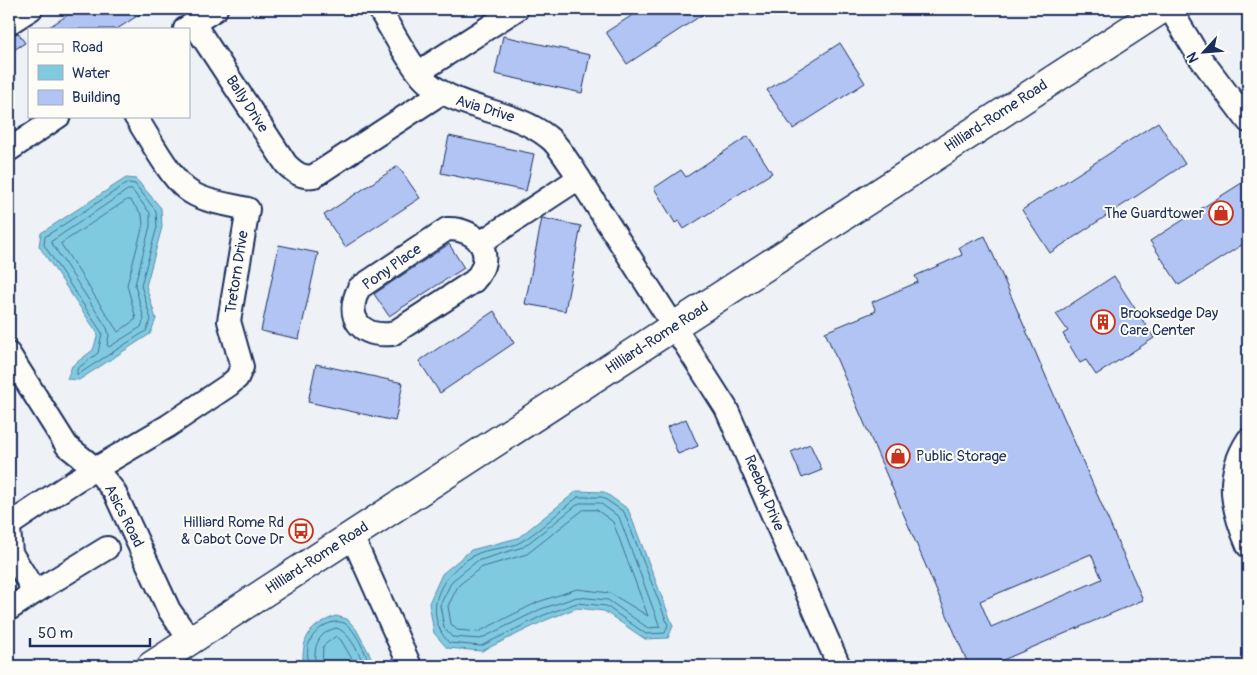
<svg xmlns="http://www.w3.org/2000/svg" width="1257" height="675" font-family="Pangolin,sans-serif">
	<rect width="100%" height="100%" fill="#eef1f6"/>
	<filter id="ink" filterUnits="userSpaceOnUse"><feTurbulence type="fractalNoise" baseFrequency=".02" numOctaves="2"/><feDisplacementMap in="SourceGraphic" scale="10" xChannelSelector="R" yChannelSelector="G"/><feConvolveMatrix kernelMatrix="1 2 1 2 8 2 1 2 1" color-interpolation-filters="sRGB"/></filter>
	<g filter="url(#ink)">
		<g fill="#80cae0" stroke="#588cac">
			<path d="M126,178l10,1 25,29 1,19 -16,59 10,33 -6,15 -71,46 -12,-1 5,-13 21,-16 5,-16 -59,-88 2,-13z"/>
			<path d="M577,491l27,1 24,17 45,117 -5,12 -23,1 -41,-28 -27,-3 -31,12 -64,31 -35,-3 -13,-15 -5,-30 13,-29 29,-24 47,-12z"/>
			<path d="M336,616l11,3 9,10 20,37h-73c-1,-28 5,-40 33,-50z"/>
		</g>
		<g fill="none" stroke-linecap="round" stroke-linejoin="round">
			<g stroke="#436d92" stroke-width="1">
				<path d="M128,183l7,1 21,27 1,16 -16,58 10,35 -5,11 -69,44v-6l21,-16 4,-20 -58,-88 1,-8z"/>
				<path d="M128,190h4l18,23v13l-15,59 9,34 -3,8 -32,20 -2,-2 2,-10 -2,-7 -56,-86z"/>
				<path d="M127,200h3l12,15 1,10 -16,60 9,34 -18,13 -57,-88z"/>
				<path d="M578,497h24l22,15 44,113 -3,8 -19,1 -40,-28 -29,-3 -33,12 -63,31 -32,-3c-28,-32 -9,-68 24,-87 14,-9 34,-6 48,-14 20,-12 38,-31 57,-45z"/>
				<path d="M580,503h20l19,14 41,110 -12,1 -40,-28 -31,-3 -36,12 -61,30 -28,-2 -8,-9 -4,-23 12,-24 25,-20 46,-14z"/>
				<path d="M597,510l16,12 35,94 -38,-23 -33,-4 -39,13 -60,30 -21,-2 -6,-6 -3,-18 10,-20 22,-18 47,-14 56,-44z"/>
				<path d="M308,666c0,-9 -2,-19 3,-27 5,-10 21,-21 33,-16 12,6 22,31 26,43"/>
				<path d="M315,666c-1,-19 1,-32 21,-38 13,3 24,27 28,38"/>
				<path d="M322,666l1,-20 13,-10 5,4 15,26"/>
			</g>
		</g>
		<g fill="#b1c4f3" stroke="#1b2f5e" fill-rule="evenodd">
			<path d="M77,9h71l-31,20h-71z"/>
			<path d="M642,9h69l-84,55 -21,-32z"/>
			<path d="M18,33l7,10 -16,10v-17z"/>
			<path d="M503,36l87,19 -8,38 -87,-19z"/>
			<path d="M840,43l25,40 -72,46 -26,-39z"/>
			<path d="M1158,122l27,42 -135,89 -28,-43z"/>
			<path d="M449,136l85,18 -8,37 -85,-18z"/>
			<path d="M748,136l24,37 -88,56 -5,-8 -4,2 -21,-35 27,-18 5,7z"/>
			<path d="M398,166l22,32 -75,49 -21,-32z"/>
			<path d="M1248,179v62l-69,44 -29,-44z"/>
			<path d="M542,218l39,8 -16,85 -40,-7z"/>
			<path d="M985,236l158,364 -154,66h-20l-144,-334 51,-21 -4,-9 46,-20 -3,-6 47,-21 -3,-8zM1091,554l11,25 -111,48 -11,-26z"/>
			<path d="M449,244l15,24 -75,48 -15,-22z"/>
			<path d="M279,245l39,8 -19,86 -38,-8z"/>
			<path d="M1114,276l40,62 -58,37 -10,-15 -6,3 -17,-29 5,-3 -12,-17z"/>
			<path d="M494,311l20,32 -74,50 -21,-32z"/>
			<path d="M316,364l87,19 -8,38 -87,-19z"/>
			<path d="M686,419l12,27 -20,8 -11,-27z"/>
			<path d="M810,444l12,26 -20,8 -11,-26z"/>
		</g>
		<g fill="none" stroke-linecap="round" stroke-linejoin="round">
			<g stroke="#1b2f5e" stroke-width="26">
				<g id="minor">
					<path d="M379,9c10,16 35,63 48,73 39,31 84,26 121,55 10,7 17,21 24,30l154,241 113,258"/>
					<path d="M1170,9l28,46 50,66"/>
					<path d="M9,23l22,-14"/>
					<path d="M194,24l92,140c9,9 16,14 28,12l127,-83"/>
					<path d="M185,29l31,-20"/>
					<path d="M419,72l98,-63"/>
					<path d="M9,150l50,-34"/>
					<path d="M447,229c32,-1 50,26 27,52l-82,53c-33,3 -47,-17 -33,-46z"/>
					<path d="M480,243l99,-65"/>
					<path d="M9,354l58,92 29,23 18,22 55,119 21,30"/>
					<path d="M1248,440c-24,37 -16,68 0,106"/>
					<path d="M352,536l58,130"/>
					<path d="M107,548l-72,44 -24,-39 -2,-24 3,-6 63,-42 93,-55 61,-41 8,-7 5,-11 -13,-46 19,-112c-20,-5 -46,-7 -62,-20 -17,-13 -38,-54 -51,-73"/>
					<path d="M9,609l26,-17"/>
				</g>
			</g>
			<g stroke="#1b2f5e" stroke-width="31">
				<path id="major" d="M151,666l1011,-657"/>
			</g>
			<use href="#minor" stroke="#fdfcf7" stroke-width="22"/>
			<use href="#major" stroke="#fdfcf7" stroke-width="28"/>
		</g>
	</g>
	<defs>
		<g id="shop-ring" transform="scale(1.25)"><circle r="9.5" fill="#fdfcf7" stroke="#c8321e" stroke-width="1.5"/><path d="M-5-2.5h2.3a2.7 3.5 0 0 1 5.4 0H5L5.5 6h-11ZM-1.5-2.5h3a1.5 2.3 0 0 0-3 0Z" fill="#c8321e"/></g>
		<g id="building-ring" transform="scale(1.25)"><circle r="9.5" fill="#fdfcf7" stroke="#c8321e" stroke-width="1.5"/><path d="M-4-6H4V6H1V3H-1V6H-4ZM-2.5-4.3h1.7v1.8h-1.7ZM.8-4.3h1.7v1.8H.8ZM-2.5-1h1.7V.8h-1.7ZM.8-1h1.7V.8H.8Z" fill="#c8321e"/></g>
		<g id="bus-ring" transform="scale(1.25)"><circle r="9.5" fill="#fdfcf7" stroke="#c8321e" stroke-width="1.5"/><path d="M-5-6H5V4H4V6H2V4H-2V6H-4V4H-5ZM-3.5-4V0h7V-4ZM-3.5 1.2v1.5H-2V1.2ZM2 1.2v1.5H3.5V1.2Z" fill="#c8321e"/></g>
	</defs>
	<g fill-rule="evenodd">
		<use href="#shop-ring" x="1221" y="213"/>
		<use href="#building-ring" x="1103" y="322"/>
		<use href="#shop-ring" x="898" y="456"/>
		<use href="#bus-ring" x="301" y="531"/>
	</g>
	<g text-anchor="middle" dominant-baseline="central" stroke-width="4" stroke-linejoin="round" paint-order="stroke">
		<g font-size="15" fill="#1b2f5e" stroke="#fdfcf7">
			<text transform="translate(247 104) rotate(57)">Bally Drive</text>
			<text transform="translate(485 109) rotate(17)">Avia Drive</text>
			<text transform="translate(996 116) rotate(-33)">Hilliard-Rome Road</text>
			<text transform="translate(392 267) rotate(-35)">Pony Place</text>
			<text transform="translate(237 272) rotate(-81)">Tretorn Drive</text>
			<text transform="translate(657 338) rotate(-33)">Hilliard-Rome Road</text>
			<text transform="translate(764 493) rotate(67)">Reebok Drive</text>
			<text transform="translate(124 516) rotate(63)">Asics Road</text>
			<text transform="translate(317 558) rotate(-33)">Hilliard-Rome Road</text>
		</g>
		<g font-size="15" fill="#1b2f5e" stroke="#fdfcf7" text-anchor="end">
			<text x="1204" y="213">The Guardtower</text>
			<text x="1120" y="313" text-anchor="start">Brooksedge Day<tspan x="1120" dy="17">Care Center</tspan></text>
			<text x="916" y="456" text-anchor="start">Public Storage</text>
			<text x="284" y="522">Hilliard Rome Rd<tspan x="284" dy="17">&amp; Cabot Cove Dr</tspan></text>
		</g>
	</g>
	<rect width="1257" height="675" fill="none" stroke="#fdfcf7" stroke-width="30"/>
	<rect x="15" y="15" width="1227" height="645" fill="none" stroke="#1b2f5e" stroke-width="2" filter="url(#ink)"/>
	<rect x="28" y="28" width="162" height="90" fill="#fdfcf7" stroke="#a3aaba"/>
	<rect x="38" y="44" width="25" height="8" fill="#fdfcf7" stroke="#a3aaba"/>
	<text x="72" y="52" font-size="15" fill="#1b2f5e">Road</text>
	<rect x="38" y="65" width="25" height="15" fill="#80cae0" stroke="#a3aaba"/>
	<text x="72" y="78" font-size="15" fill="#1b2f5e">Water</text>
	<rect x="38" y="90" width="25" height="15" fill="#b1c4f3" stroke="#a3aaba"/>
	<text x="72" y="102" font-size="15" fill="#1b2f5e">Building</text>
	<g transform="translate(1204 52) rotate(244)" stroke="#fdfcf7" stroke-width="4" paint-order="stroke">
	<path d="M0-4L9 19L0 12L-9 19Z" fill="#1b2f5e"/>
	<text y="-8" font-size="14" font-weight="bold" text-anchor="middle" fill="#1b2f5e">N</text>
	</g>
	<path d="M30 638v8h120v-8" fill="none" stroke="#1b2f5e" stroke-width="2.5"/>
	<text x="38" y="638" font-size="15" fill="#1b2f5e" stroke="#fdfcf7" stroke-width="4" paint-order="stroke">50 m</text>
</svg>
